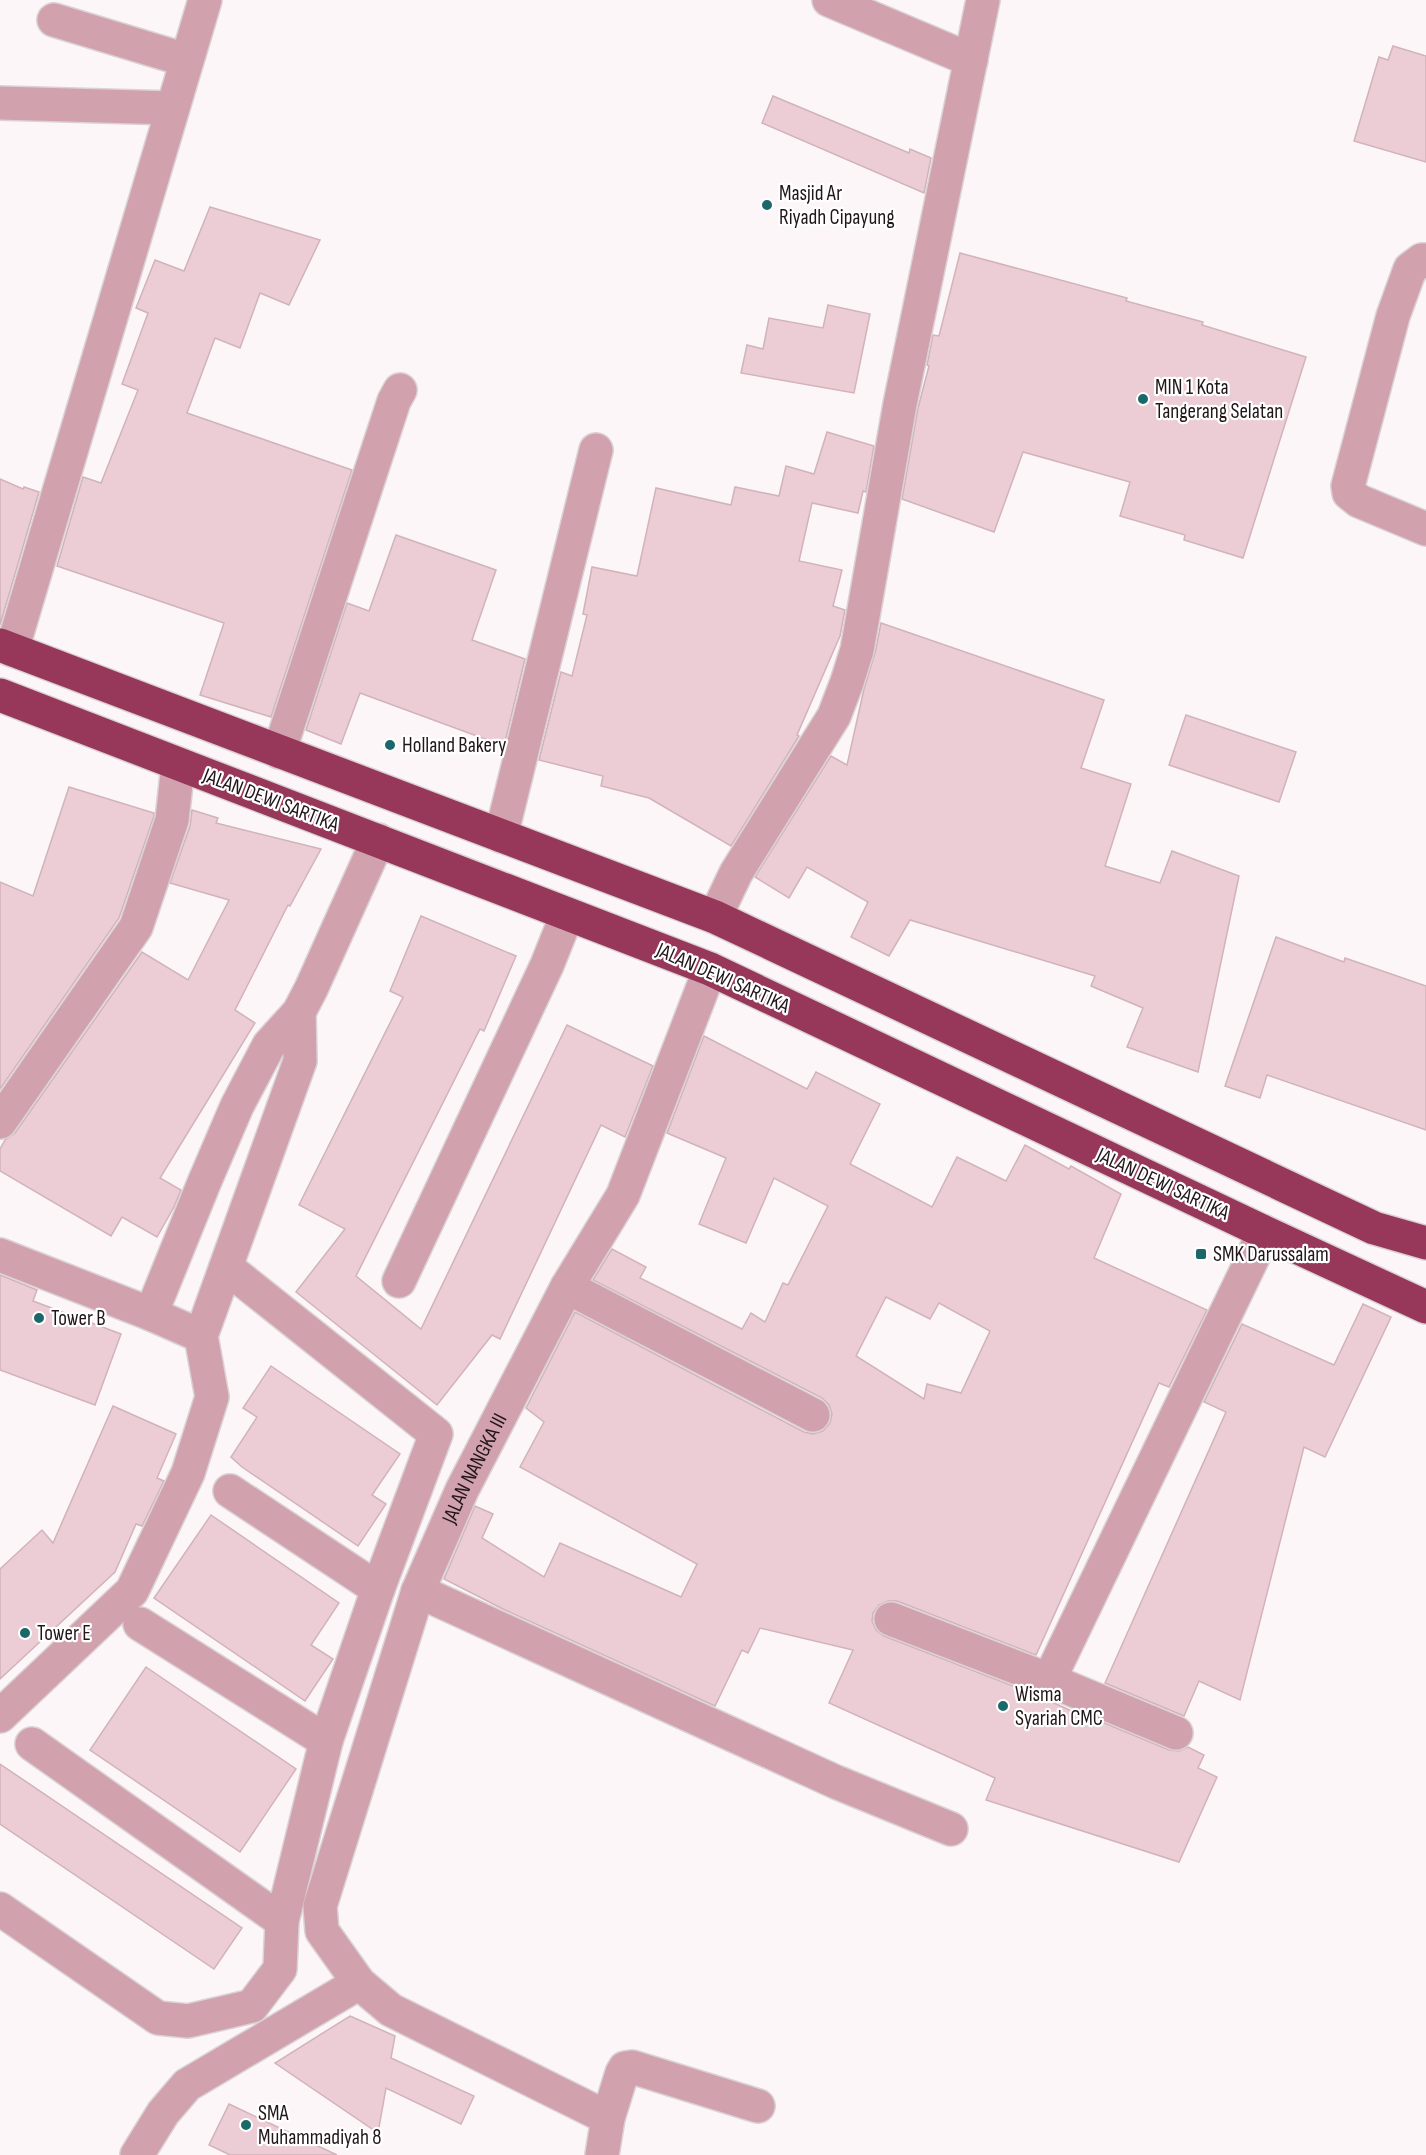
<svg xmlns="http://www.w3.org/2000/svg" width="1426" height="2155" font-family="'Sofia Sans Condensed',sans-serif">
	<rect width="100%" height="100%" fill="#fdf6f8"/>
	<g fill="#eccdd5" stroke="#d1b3ba" stroke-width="1.5" fill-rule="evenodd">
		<path d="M1393,46l33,10v106l-72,-21 25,-84 9,3z"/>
		<path d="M773,96l136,57 1,-4 21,9 -7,35 -162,-70z"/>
		<path d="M210,207l110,33 -31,65 -29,-12 -20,55 -25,-10 -28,75 165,57 -81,247 -71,-22 24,-72 -167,-57 26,-89 18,6 37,-93 -16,-6 26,-71 -12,-5 19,-48 29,11z"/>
		<path d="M960,253l167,45 -1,3 77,21 -1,3 104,32 -63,201 -59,-18 1,-5 -65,-19 10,-34 -107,-30 -29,80 -92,-33 16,-91 11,-42 -2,-1 6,-30 6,1z"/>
		<path d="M828,305l42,9 -16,79 -113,-20 6,-28 16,4 6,-31 54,10z"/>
		<path d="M827,432l47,14 -8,46 -3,-1 -5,22 -46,-10 -13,58 43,9 -9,36 12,4 -5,26 -43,99 2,1 -68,110 -82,-48 -48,-12 2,-10 -64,-16 22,-88 11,4 15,-61 -4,-1 9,-47 45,9 19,-88 75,17 4,-18 44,9 7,-30 28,8z"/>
		<path d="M0,479l23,10 1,-2 15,5 -39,133z"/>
		<path d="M396,535l100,35 -24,70 53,19 -21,87 -144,-53 -19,51 -35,-14 41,-127 22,8z"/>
		<path d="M881,623l223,77 -23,68 50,16 -26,82 55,17 12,-32 67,25 -41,196 -71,-25 16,-39 -52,-22 4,-10 -185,-56 -21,36 -38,-19 17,-35 -61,-35 -18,31 -34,-21 76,-121 16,9 17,-76 11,-36z"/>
		<path d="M1186,715l110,37 -17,50 -110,-37z"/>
		<path d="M69,787l85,26v3l-35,102 -119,171v-207l33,14z"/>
		<path d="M192,810l26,8 -2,5 105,26 -31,57 -2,-1 -53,105 20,13 -95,155 21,12 -7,17 -17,30 -35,-20 -11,19 -111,-65v-22l5,-9 10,-7 127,-181 46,28 41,-80 -59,-17 20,-57z"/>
		<path d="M421,916l95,40 -32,75 -4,-2 -124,247 65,53 146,-304 86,41 -28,71 -24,-12 -101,214 -8,-4 -55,70 -141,-113 49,-63 -46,-24 104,-208 -13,-6z"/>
		<path d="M1276,937l68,25 1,-4 81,28v144l-159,-55 -7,23 -35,-12z"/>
		<path d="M704,1036l103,53 9,-17 64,32 -30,60 82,43 25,-50 49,24 19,-36 44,24 2,-3 50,28 -27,64 113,52 -38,77 -10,-4 -123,272 -139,-54h-9l-9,4 -6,8 -1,8 4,9 8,6 157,61 48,22 1,-2 79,33 10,1 9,-4 16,8 -6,13 19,9 -38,85 -193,-62 9,-22 -166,-75 24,-53 -93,-22 -12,25 -6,-3 -27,56 -212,-97 -59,-30 31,-73 18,8 -11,24 62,39 16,-34 121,54 16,-33 -177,-97 24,-45 -18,-14 49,-96 229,120 9,2 10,-3 7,-8 2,-9 -3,-9 -7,-7 -229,-118 19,-31 34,18 -6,11 102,51 9,-16 14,9 18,-39 5,2 40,-79 -54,-28 -28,65 -47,-19 27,-66 -59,-25zM886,1297l44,22 9,-16 51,28 -29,62 -34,-9 -3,15 -68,-43z"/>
		<path d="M0,1275l37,15 -4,11 88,33 -26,71 -95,-35z"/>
		<path d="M1363,1304l28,13 -66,140 -21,-10 -64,253 -41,-19 -15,35 -79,-33 121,-271 -22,-10 38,-78 92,41z"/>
		<path d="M271,1366l129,88 -28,41 14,9 -28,42 -116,-79 -11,-10 26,-40 -14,-9z"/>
		<path d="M113,1406l63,28 -19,44 7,3 -22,45 -6,-2 -21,48 -115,107v-110l42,-39 11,13z"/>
		<path d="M211,1515l128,88 -28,42 22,14 -28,42 -151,-103z"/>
		<path d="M146,1667l150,102 -56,83 -150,-102z"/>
		<path d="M0,1764l242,164 -28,41 -214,-145z"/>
		<path d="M350,2016l45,20 -4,22 83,38 -13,28 -75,-36 -8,45 -103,-70z"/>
		<path d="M229,2104l108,51h-107l-21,-10z"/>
	</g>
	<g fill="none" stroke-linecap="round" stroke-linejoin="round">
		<g stroke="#dad2d4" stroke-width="36">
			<g id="minor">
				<path d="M829,0l142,60"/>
				<path d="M54,20l132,40"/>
				<path d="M0,103l172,5"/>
				<path d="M1426,260h-4l-12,9 -17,47 -45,170 1,7 10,8 67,28"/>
				<path d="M12,650l193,-650"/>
				<path d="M279,752l115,-351 6,-11"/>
				<path d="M501,836l95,-386"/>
				<path d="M715,917l21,-44 98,-157 13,-34 10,-32 43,-246 83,-404"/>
				<path d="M0,1122l136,-195 36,-107 6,-55"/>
				<path d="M0,1255l151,59 50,22"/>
				<path d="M399,1281l148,-316 20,-50"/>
				<path d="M567,1287l246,128"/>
				<path d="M151,1314l53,-131 33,-77 32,-61 30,-33 12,-23 67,-149"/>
				<path d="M230,1491l148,98"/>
				<path d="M418,1591l418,191 115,47"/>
				<path d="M891,1619l158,61 127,53"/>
				<path d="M140,1624l186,117"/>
				<path d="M1049,1680l206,-427 7,-22"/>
				<path d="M0,1716l132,-125 56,-118 24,-76 -11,-61 99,-275 -1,-49"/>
				<path d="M32,1744l250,177"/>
				<path d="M0,1909l158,109 30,3 64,-15 28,-37 2,-48 44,-180 52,-152 58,-155 -210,-167"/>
				<path id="s1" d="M608,2118l-217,-108 -32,-27 -37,-52 -2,-25 98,-315 44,-101 105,-203 56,-92 87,-226"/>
				<path d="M137,2155l26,-42 24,-28 172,-102"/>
				<path d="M602,2155l6,-37 14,-45 3,-5 7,-1 126,39"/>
			</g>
		</g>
		<g stroke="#dad2d4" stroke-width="36">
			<g id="highway">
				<path d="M0,645l715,272 659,311 52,15"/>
				<path d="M0,695l710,274 552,262 164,76"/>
			</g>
		</g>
		<use href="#minor" stroke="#d1a1ad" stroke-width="33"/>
		<use href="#highway" stroke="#973759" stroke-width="33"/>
	</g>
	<g fill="#1a6869" stroke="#fff" stroke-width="2">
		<circle cx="767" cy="205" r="6"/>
		<circle cx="1143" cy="399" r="6"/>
		<circle cx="390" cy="745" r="6"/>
		<rect x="1195" y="1248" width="12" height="12" rx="3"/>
		<circle cx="39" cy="1318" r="6"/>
		<circle cx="25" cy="1633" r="6"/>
		<circle cx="1003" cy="1706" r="6"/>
		<circle cx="246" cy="2125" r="6"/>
	</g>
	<g text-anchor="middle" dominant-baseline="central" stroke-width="4.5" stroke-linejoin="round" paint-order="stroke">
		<g font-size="21" fill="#211619" stroke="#fff" text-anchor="start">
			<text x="779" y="193">Masjid Ar<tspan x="779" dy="24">Riyadh Cipayung</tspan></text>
			<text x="1155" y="387">MIN 1 Kota<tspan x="1155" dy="24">Tangerang Selatan</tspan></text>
			<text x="402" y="745">Holland Bakery</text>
			<text x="1213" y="1254">SMK Darussalam</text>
			<text x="51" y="1318">Tower B</text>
			<text x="37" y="1633">Tower E</text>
			<text x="1015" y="1694">Wisma<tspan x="1015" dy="24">Syariah CMC</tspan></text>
			<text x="258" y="2113">SMA<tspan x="258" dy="24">Muhammadiyah 8</tspan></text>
		</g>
		<g font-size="21" fill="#211619" stroke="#fff">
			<text transform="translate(271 800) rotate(21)">JALAN DEWI SARTIKA</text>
			<text transform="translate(723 978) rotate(24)">JALAN DEWI SARTIKA</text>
			<text transform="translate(1163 1184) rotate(25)">JALAN DEWI SARTIKA</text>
			<text stroke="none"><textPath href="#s1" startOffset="838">JALAN NANGKA III</textPath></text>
		</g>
	</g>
</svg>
